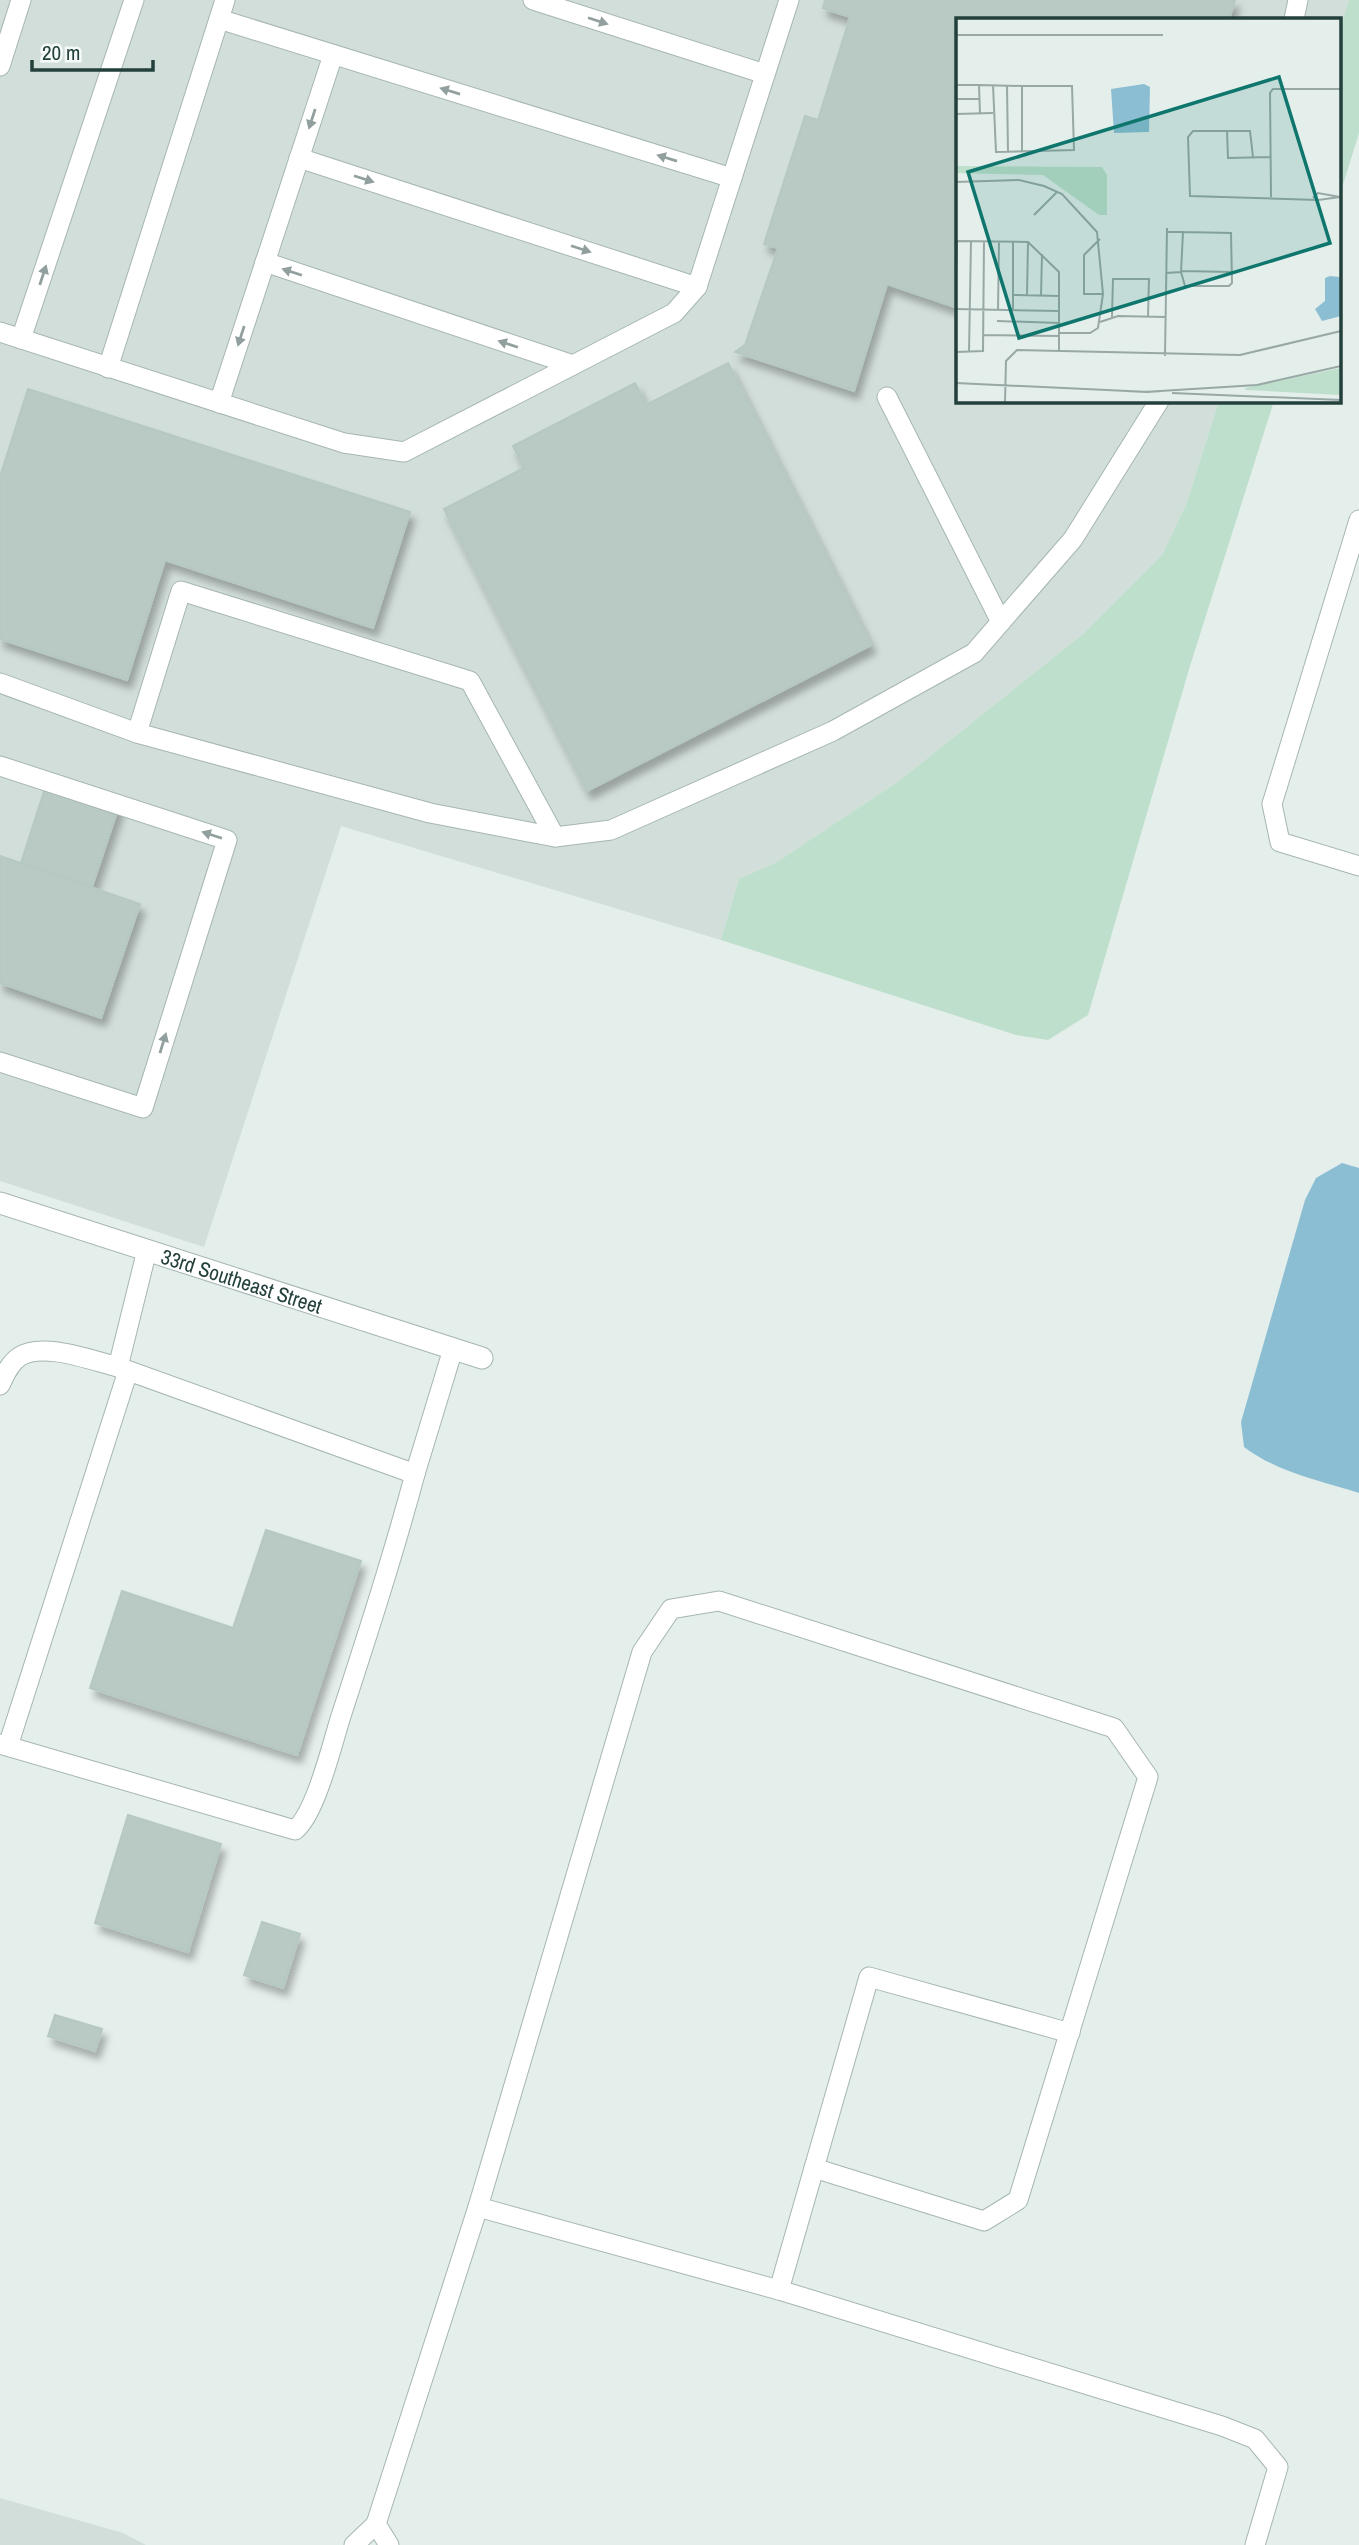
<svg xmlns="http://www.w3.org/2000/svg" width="1359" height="2545" font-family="'Archivo Narrow',sans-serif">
	<defs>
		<filter id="shadow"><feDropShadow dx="4.5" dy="8" stdDeviation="3.5" flood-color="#0004"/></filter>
	</defs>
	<rect width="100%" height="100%" fill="#e4eeeb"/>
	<g fill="#d2deda">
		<path d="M0,0h1349l-9,29v-10h-382v382h261l-33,104 -24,50 -79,79 -184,147 -122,81 -38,17 -18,61 -380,-114 -137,421 -204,-66z"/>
		<path d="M0,2498l123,35 23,12h-146z"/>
	</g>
	<g fill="#bddfcb">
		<path d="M1349,0h10v133l-19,61v-165z"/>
		<path d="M1219,401h55l-84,265 -102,349 -40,25 -32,-5 -295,-95 18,-61 38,-17 122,-81 184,-147 79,-79 24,-50z"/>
	</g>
	<path fill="#8bbed3" d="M1342,1163l17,5v325c-39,-12 -82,-21 -115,-46l-3,-25 64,-222 11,-22z"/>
	<g fill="#b9c9c4" stroke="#b6c8c3" stroke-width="2" filter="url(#shadow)">
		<path d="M825,0h410l-6,19h-271v289l-71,-24 -33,107 -119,-39 10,-7 33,-97 -14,-4 41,-128 13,4 32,-103 -27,-9z"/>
		<path d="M728,363l143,282 -284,146 -143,-282 80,-41 -11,-22 122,-63 11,22z"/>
		<path d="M28,389l382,123 -37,116 -208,-68 -38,120 -127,-41v-162z"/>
		<path d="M48,779l72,24 -28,84 -71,-24z"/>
		<path d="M0,856l140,48 -39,114 -101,-35z"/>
		<path d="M266,1530l95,31 -64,194 -207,-67 32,-97 111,37z"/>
		<path d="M128,1815l93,29 -33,108 -93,-29z"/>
		<path d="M262,1922l38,12 -17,54 -39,-13z"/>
		<path d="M55,2015l47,14 -7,22 -47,-15z"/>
	</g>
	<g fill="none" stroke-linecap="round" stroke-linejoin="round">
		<g stroke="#a6b6b3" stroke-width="21">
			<g id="service">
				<path d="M533,0l232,74"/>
				<path d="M219,19l513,159"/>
				<path d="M1294,19l4,-19"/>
				<path d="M0,66l21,-66"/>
				<path d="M299,158l398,129"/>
				<path d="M265,262l308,103"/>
				<path d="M0,332l344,111 60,9 270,-139 23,-26 92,-287"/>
				<path d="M21,339l113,-339"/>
				<path d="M108,368l117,-368"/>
				<path d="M887,397l114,225"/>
				<path d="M219,403l114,-348"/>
				<path d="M1359,520l-87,284 8,38 79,24"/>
				<path d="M0,683l137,50 293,80 125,24 56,-7 222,-99 141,-78 99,-114 86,-138"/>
				<path d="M137,733l44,-142 289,90 85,156"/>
				<path d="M0,766l227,74 -84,268 -143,-46"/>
				<path d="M147,1250l-29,117 297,107 38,-125"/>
				<path d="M0,1385c5,-10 9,-21 19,-28 23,-16 74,4 99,10"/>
				<path d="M0,1744l295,86c21,-17 37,-86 46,-114 26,-80 52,-160 74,-242"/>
				<path d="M8,1746l120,-375"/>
				<path d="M478,2207l301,83 443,136 33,13 23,28 -23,78"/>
				<path d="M779,2290l90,-313 201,56"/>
				<path d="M376,2524l13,21"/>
				<path d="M354,2545l22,-21 102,-317 164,-555 29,-43 48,-8 395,127 34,49 -130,423 -34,21 -170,-53"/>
			</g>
		</g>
		<g stroke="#a6b6b3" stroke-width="23">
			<g id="minor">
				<path id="s1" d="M0,1203l482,155"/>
			</g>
		</g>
		<use href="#service" stroke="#fff" stroke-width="19"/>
		<use href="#minor" stroke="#fff" stroke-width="21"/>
	</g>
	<defs><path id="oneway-solid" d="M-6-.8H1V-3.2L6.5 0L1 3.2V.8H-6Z" transform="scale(1.75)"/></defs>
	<g fill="#91a09e">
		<use href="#oneway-solid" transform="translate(598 21) rotate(18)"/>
		<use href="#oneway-solid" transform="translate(450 91) rotate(-163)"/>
		<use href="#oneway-solid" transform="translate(312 119) rotate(108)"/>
		<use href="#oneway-solid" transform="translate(667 158) rotate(-163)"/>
		<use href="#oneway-solid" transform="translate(364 179) rotate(18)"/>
		<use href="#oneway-solid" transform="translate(581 249) rotate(18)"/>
		<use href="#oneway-solid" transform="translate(292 272) rotate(-162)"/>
		<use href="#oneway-solid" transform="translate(43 275) rotate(-72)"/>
		<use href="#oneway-solid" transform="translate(241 336) rotate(108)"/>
		<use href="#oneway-solid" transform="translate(508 344) rotate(-162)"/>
		<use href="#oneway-solid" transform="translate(212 835) rotate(-162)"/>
		<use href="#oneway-solid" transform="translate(163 1043) rotate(-73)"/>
	</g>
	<g text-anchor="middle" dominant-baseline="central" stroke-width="5" stroke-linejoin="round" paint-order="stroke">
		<g font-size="21" fill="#23403c" stroke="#f5faf8">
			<text stroke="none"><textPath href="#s1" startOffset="254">33rd Southeast Street</textPath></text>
		</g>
	</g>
	<g transform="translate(956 18)">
		<rect width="385" height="385" fill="#e4eeeb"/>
		<path d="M0,148l146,1 5,8v40h-8l-56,-40 -87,-2zM385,350v27l-95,-5 -1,-2z" fill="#bddfcb"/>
		<path d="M188,66l6,3 -1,45 -35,1 -3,-44zM374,258l10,1 1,39 -19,5 -7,-12 10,-8v-23z" fill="#8bbed3"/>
		<path fill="none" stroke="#97a8a5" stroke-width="2" d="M0,17h207M0,67h23l43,1h50l2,64 -78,2 -3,-67M23,67l1,29M51,68l1,66M66,68v66M0,81h24M0,96l37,-1M271,113l1,27 42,-1M297,139l-3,-26h-57l-5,6 2,59 128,4 22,-3 -22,-4 -5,5M0,164l63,-2 25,6 18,8 35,38 6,62 -5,34 -8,5h-31M315,179l-1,-104 3,-4h68M78,197l23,-23M144,221l-16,16v39h19M0,223l72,1 31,30v79M0,252l1,-29M226,253l50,1M225,254l4,14h44l3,-3 -1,-50 -48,-1M210,255l15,-1 2,-40h-16M57,277l47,1M71,277l1,-53M85,278l1,-42M0,291l104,2M42,292l1,-68M57,292v-68M156,299l1,-38h36l-1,37M41,303l62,2M144,304l18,-6 47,1M28,317l75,1M0,334l27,-1 1,-110M13,334l2,-111M209,338l2,-128M0,365l193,9M188,374l113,-7 84,-19M216,375l169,7M49,384l1,-41 11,-11 223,5 101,-24"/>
		<path fill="#0f766e" fill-opacity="0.15" stroke="#0f766e" stroke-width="3.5" d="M323,59l51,166 -311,95 -51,-166z"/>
		<rect width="385" height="385" fill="none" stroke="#23403c" stroke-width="3.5"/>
	</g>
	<path d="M32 60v10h121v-10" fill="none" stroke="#23403c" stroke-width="3.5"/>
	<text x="42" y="60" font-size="21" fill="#23403c" stroke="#f5faf8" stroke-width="5" paint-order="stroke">20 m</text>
</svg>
